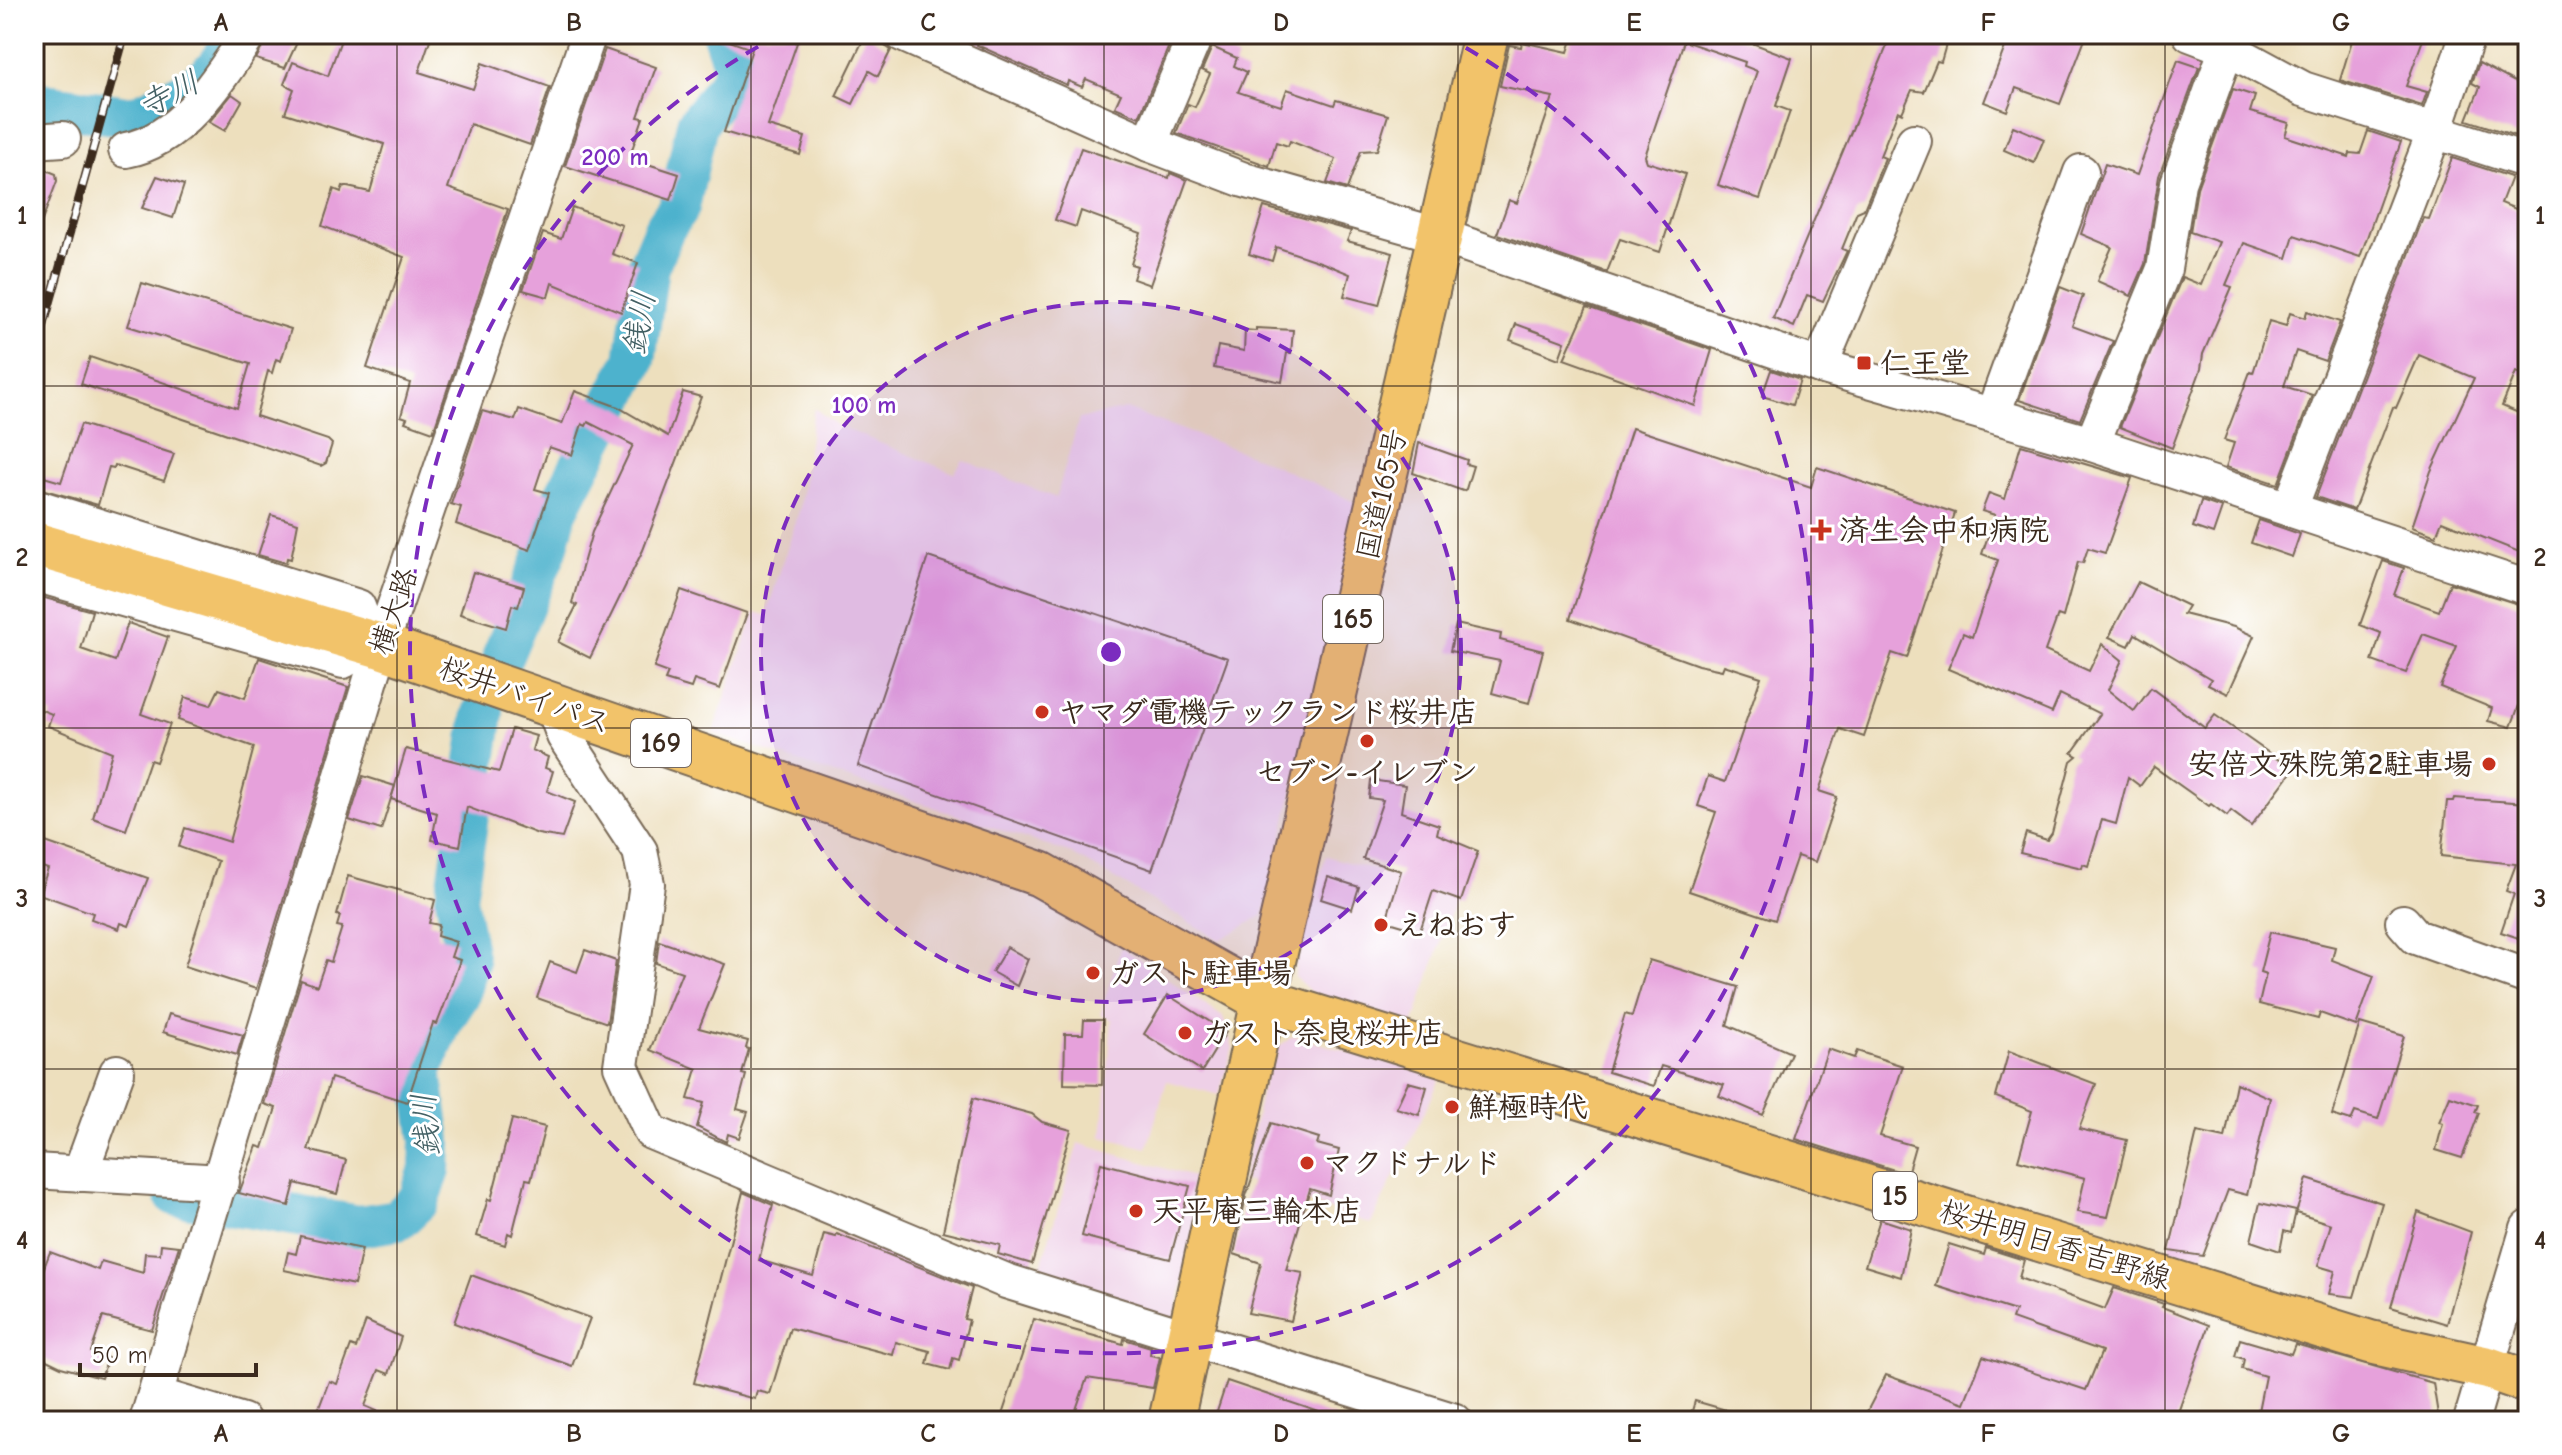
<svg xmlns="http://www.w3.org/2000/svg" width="2562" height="1455" font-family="'Comic Neue','Klee One',sans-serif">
	<rect width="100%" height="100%" fill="#fff"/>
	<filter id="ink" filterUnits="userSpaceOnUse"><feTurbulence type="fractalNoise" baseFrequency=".0125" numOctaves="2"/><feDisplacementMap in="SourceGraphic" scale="16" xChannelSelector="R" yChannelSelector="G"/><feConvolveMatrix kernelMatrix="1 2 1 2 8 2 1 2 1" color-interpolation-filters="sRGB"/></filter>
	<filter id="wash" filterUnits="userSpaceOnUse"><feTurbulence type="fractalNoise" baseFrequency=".006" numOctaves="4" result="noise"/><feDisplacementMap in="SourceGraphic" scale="32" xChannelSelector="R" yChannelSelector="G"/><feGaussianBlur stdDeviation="1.8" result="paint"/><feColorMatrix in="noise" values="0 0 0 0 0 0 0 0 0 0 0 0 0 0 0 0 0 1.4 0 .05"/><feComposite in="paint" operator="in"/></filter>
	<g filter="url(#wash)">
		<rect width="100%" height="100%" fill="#eddfbd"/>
		<g fill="#eed0e7">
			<path d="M814,408l24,18 116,47 9,-13 93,38 23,-79 47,-10 135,50 101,46 -99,410 -43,25 -148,-86 -359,-121 42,-121 11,3 34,-107z"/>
			<path d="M1326,856l131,38 -44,131 -98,-29 -20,-19 1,-24z"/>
			<path d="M1121,947l102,70 10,31 -14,47 -52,-14 -20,67 -45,-11 10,-117 -12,-5z"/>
			<path d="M1293,1036l148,41 -70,147 -129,-44 28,-127z"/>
			<path d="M1078,1143l129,38 -33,139 -137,-41z"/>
		</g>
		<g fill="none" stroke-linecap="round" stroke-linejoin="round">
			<g stroke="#4eb2cd" stroke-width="42">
				<path d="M34,100l10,4 90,13 55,-27 29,-23 9,-18"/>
				<path d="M503,655l44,-106 10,-38 78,-151 13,-93 16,-38 15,-22 18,-83 34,-44 3,-13 -11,-33"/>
				<path d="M175,1195l184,31 39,-6 21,-20 11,-30 1,-30 -10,-68 20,-49 18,-28 9,-32 -12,-65 27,-185"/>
			</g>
		</g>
		<g id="blocks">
			<g fill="#e6a1db">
				<path d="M269,34h32l-16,34 -29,-9z"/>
				<path d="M343,34h89l-13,38 54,17 9,-26 68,24 -20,58 -60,-21 -22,64 60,21 -75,223 -28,-10 2,-4 -6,-2 9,-33 -43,-15 37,-111 -82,-31 12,-37 7,3 2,-6 27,6 14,-48 -99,-31 9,-24 -10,-5 9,-22 35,14z"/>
				<path d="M719,34h81l-32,92 37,11 -5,18 -76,-23 28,-83 -34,-12z"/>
				<path d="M866,34l25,16 -13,26 -9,-5 -16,33 -17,-8z"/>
				<path d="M981,34h193l-35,83 -24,-10 6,-13 -35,-15 -4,8 -14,-6 -1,4 -90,-40z"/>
				<path d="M1574,34h154l64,24 -16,48 14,5 -30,88 -42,-14 39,-114 -13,-5 1,-4 -61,-21 -39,115 2,6 38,12 -25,78 -40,-13 -13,33 -110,-38 12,-34 8,3 36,-106 -53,-11 9,-41 12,2 1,-5 46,10z"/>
				<path d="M1892,34h57l-8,28 -4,-1 -13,31 -12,-2 -10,23 -4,-2 -18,45 5,2 -21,51 -7,3 -15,37 5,2 -24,50 -16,-6 -13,32 -21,-9z"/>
				<path d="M2010,34h77l-27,70 -44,-16 -9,23 -23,-9z"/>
				<path d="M2354,34h71l-19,52 21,6 -5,14 -82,-26z"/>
				<path d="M1212,47l25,11 -3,8 13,6 -9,20 43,14 6,-17 47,16 2,-5 52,15 -11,35 -16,1 -14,38 -20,-6 9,-24 -46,-18 -2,5 -12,-4 -7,24 -93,-33 12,-29 7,3 15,-33 -8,-4z"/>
				<path d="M605,49l51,18 -18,50 5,1 -14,40 50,16 -8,26 -106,-34z"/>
				<path d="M2178,60l21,7 -40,109 -14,88 -14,32 -34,-15 15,-34 -31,-13 24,-70 32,11z"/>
				<path d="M2479,63l49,26v51l-61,-20 13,-33 -8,-4z"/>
				<path d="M2233,89l22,7 -5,16 39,11 -4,13 64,21 1,-4 10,1 8,-23 33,11 -41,115 -66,-22 -7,23 -43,-15 -18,42 6,2 -29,67 -2,15 -29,79 -52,-21 62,-150 19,8 18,-43 -29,-10 7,-44z"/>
				<path d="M232,94l10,7 -17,30 -16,-9z"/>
				<path d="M2013,126l31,13 -10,24 -30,-13z"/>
				<path d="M1081,148l88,30 1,-5 17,7 -37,105 -17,-6 4,-13 -6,-2 10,-31 -60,-22 -5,16 -21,-7z"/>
				<path d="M2452,158l59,19 -10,26 27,11v163l-12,-5 -14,34 26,11v150l-10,-3 4,-11 -80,-32 -6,15 -24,-9 19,-56 43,-93 -55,-23 -23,53 -3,-1 -39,103 -38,-13 107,-279 6,1z"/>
				<path d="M39,167l17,7 1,7 -21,56 -2,-56z"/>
				<path d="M157,176l27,9 -11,33 -31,-10z"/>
				<path d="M572,207l50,18 -10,29 26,9 -17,49 -69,-29 -4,14 -25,-7 20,-57 18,6z"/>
				<path d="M1264,207l87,24 -4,10 46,12 -14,52 -35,-9 6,-22 -27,-11 -47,-16 -4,14 -23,-7z"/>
				<path d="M142,283l149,46 -10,32 -5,-2 -4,14 -4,-2 -12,45 72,24 4,4 -6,19 -5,3 -240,-82 9,-27 147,51 13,-44 -122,-38z"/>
				<path d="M2060,287l23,9 -11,30 41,15 -33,79 -61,-20z"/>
				<path d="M1587,307l125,43 -17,56 -131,-47z"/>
				<path d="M2307,311l33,11 -15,39 -29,-10 -12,35 28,9 -34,89 -52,-17 8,-24 -10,-3 26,-68 3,1 16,-52 17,5 4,-13 15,5z"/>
				<path d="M1516,324l49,18 -6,17 -49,-19z"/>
				<path d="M1256,328l37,2 -2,23h-4l-5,29 -68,-14 4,-22 26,5 1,-21 11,1z"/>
				<path d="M1771,370l29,10 -8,25 -30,-9z"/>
				<path d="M575,391l43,16 50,29 15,-44 18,5 -58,153 -53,108 -32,-16 19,-37 -5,-2 20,-71 41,-87 -45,-23 -2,4 -4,-2 -10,31 -23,-8 -14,42 14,4 -19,57 -74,-26 5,-17 -10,-3 31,-93 33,9 4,-11 43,15z"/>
				<path d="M81,424l93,30 -10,27 -49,-16 -1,3 -5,-1 -11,38 -64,-18 3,-12 24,7z"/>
				<path d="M1632,428l179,59 6,-20 138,46 -48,145 -15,-5 -28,84 -24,-8 -21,62 18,6 -22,65 -18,-6 -22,64 -86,-29 27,-79 -18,-6 10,-30 17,6 36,-105 -37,-12 -2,5 -24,-5 -128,-46z"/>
				<path d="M1419,443l48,17 -1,4 7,2 -7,23 -3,2 -50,-18z"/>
				<path d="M2021,445l111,33 -27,75 -17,-5 -5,15 -5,-1 -15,55 -5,-2 -13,36 44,20 13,-27 20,16 -14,30 26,21 17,-23 54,40 10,-13 78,55 -42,56 -20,-15 -4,5 -16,-12 -2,2 -55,-39 -14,19 -12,-9 -12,47 -14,-4 -14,46 -5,-2 -1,4 -62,-15 6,-20 21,7 5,-7 19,-72 6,-5 -5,-3 28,-39 -40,-20 -8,19 -104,-44 15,-36 9,4 26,-77 -16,-6 13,-39 -13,-4 7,-18 16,6z"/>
				<path d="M2201,501l21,7 -9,26 -20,-7z"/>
				<path d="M271,515l27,8 -7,36 -4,-1 -1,5 -28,-8z"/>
				<path d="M2259,520l41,14 -8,23 -41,-14z"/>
				<path d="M928,557l300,101 -76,212 -294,-104z"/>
				<path d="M2383,561l21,7 -10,27 45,16 11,-28 78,24v74l-17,46 -23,-6 4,-13 -52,-21 17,-41 -34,-12 -17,39 -34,-12 9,-28 -21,-8z"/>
				<path d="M473,572l51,15 -6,20 -6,-2 -6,23 -46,-14z"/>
				<path d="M2138,582l50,24 -5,8 51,13 20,9 -26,58 -20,-10 3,-5 -76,-45 -6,12 -20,-9z"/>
				<path d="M681,590l66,23 -27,76 -26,-9 -3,8 -26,-8 3,-7 -14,-5z"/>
				<path d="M34,595l58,16 -11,38 34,12 13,-38 40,14 -27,77 29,10 -14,38 -6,-2 -24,70 -33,-12 19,-66 -64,-26 4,-12 -18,-7z"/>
				<path d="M1456,624l45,10 -1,6 43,11 -14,52 -37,-10 8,-32 -50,-10z"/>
				<path d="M259,658l89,29 -92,302 -71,-23 33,-105 -39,-14 6,-19 44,14 25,-95 -76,-27 7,-23 26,8 8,-16 26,9z"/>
				<path d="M512,729l24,7 -4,14 16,7 -3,11 8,3 -6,20 28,11 -13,36 -24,-4 -71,-27 -7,39 -28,-6 5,-27 -46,-14 15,-50 93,23z"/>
				<path d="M363,776l32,10 -14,44 -32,-10z"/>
				<path d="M1371,780l34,5 -4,27 38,13 -2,9 41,17 -17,50 -28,-10 -13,40 -34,-10 15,-50 -38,-12 20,-59 -14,-2z"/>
				<path d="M2454,798l74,5v138l-27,-9 13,-38 -8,-3 10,-27 -75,-8 6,-55h6z"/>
				<path d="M34,838l114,40 -19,48 -8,-3 -2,6 -28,-10 2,-6 -54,-19 9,-25 -14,-5z"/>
				<path d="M348,876l87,24 -6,23 10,2 -2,11 19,6 -5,15 9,3 -16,46 -7,18 -4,-1 -26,79 -76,-24 -23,72 38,10 -9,34 -42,-11 -6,23 -50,-13 18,-47 6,2 13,-40 -12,-4 37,-124 16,6 9,-26 5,2 11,-35 -5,-1 3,-10 -3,-1z"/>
				<path d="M1328,877l31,10 -7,22 -31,-10z"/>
				<path d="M2270,932l65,15 -3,13 42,16 -18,50 -36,-13 -2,6 -59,-15 7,-30 -6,-2z"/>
				<path d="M659,941l66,23 -26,64 49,13 -2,7 3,1 -7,25 4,1 -9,34 11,3 -9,26 -11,-4 -2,8 -29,-15 7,-24 -16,-4 9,-30 -47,-19 32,-78 -26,-9z"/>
				<path d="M1007,947l21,12 -11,27 -25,-14z"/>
				<path d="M585,950l31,11 -9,62 -70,-25 13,-36 27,10z"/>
				<path d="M1649,960l89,27 -11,38 64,28 -28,62 -44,-19 5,-11 -63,-19 -7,20 -46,-14 17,-58 7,2z"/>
				<path d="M1168,995l58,37 -24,39 -58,-37z"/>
				<path d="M169,1014l74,21 -6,20 -74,-23z"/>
				<path d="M1084,1020h19l-1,65 -38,-1 1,-50h18z"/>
				<path d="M2360,1023l44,13 -26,83 -23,-7 -4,9 -19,-6z"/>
				<path d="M1828,1049l26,9 3,-7 46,15 -23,70 35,10 -8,28 -111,-35z"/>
				<path d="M2009,1051l87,33 -17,45 48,11 -19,77 -31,-5 8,-34 -67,-18 14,-49 -36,-14z"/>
				<path d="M1408,1082l19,5 -8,28 -23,-7z"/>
				<path d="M2236,1083l34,15 -23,97 -19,-5 -25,66 -34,-5 28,-119 28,6z"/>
				<path d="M2450,1096l28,9 -3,7 4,1 -17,45 -26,-8 7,-27 -4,-1z"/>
				<path d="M973,1098l59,16 10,8 29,8 -39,134 -34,-10 2,-9 -57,-14z"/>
				<path d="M512,1119l33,8 -14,53 -5,-1 -14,56 -4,-2 -3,12 -28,-9 11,-37 3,1z"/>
				<path d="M1271,1123l48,15 -2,6 22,6 -10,45 -19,-6 -24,81 17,3 -12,48 -43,-8 13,-50 -27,-9 12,-58z"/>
				<path d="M1101,1163l89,23 -20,73 -88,-23z"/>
				<path d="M2307,1179l75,24 -28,94 -25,-3 6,-23 -17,-5 13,-42 -35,-11z"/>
				<path d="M743,1192l30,13 -14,55 54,16 11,-42 12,3 1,-3 135,54 -8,31 5,1 -10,40 -6,-2 -3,12 -23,-6 3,-13 -34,-9 -3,13 -103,-27 -20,66 -13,-3 -2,8 -61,-16z"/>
				<path d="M2260,1203l36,8 -5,22 -7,-2 -4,20 -29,-10z"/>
				<path d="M2418,1212l53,20 -24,92 -56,-17z"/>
				<path d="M1880,1219l31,10 -10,48 -36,-11z"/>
				<path d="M300,1236l62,13 -8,36 -70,-15 4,-18 8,2z"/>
				<path d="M161,1244l18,2 -27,84 -49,-13 -12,35 17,6 -7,20 -40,-11 -27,-13v-60l16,-42 48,18 3,-9 42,12 2,-20 15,1z"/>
				<path d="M1949,1244l35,11 2,-7 38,12 -5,18 86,31 9,-21 50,16 -2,3 47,18 -34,96h-313l24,-46 78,28 19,-47 103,34 16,-39 -90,-32 3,-8 -79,-25z"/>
				<path d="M471,1275l119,43 -18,48 -118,-43z"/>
				<path d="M1034,1319l89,25 1,-5 27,8 -1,8 10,2 -7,31 -66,-10 -15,43h-72z"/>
				<path d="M366,1321l35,16 -12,37 -10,-4 -14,36 35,15h-86l15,-40 8,3 14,-38 5,2z"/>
				<path d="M2240,1339l51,15 4,-10 138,39 6,38h-183l9,-45 -23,-7 2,-10 -9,-3z"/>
				<path d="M1227,1381l110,37 -1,3h-122z"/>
				<path d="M1695,1401l52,15 -1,5h-57z"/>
			</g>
		</g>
	</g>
	<g filter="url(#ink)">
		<use href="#blocks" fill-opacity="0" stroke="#796956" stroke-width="2"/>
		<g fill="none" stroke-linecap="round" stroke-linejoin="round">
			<g stroke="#796956" stroke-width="38">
				<g id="minor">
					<path d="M902,34l247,110 95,36 197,56 379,130 272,78 436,144"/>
					<path d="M2190,34l37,14 76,41 225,72"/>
					<path d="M34,141l29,-2"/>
					<path d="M1149,144l47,-110"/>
					<path d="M126,150c56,-10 94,-72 123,-116"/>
					<path d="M1820,366l94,-225"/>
					<path d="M1993,414l88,-242"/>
					<path d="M2092,444l72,-175 14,-86 49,-135"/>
					<path d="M34,506l324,101 14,37 -29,17 -309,-87"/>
					<path d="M2290,508l144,-375 34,-99"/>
					<path d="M553,706l11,30 76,115 7,33 -26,182 30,66 355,149 449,140"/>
					<path d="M2403,922l13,15 112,40"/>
					<path d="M34,1171l188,11"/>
					<path d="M80,1174l37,-102"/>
					<path d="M156,1395l87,26"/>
					<path d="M147,1421l234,-775 208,-612"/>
					<path d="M2471,1421l57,-193"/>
				</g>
			</g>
			<g stroke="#796956" stroke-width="46">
				<path id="major" d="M1264,1000l1106,342 118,26 40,14"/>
			</g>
			<g stroke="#796956" stroke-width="48">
				<g id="highway">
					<path d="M34,544l347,102 659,228 224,126"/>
					<path d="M1171,1421l93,-421 222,-966"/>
				</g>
			</g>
			<use href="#minor" stroke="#fff" stroke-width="34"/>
			<use href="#major" stroke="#f2c36a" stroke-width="42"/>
			<use href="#highway" stroke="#f2c36a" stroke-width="44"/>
			<g stroke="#3b2a1e" stroke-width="9">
				<path id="rail" d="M34,360l91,-326"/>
			</g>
			<use href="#rail" stroke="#fff" stroke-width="6" stroke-dasharray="18" stroke-linecap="butt"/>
		</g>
	</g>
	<path fill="none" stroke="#3b2a1e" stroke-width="2" stroke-opacity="0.55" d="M397,34v1387M751,34v1387M1104,34v1387M1458,34v1387M1811,34v1387M2165,34v1387M34,386h2494M34,728h2494M34,1069h2494"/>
	<circle cx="1111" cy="652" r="350" fill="#7b2cbf" fill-opacity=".12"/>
	<g fill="none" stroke="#7b2cbf" stroke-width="4" stroke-dasharray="14 10">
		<circle cx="1111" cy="652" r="350"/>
		<path d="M1445 36A701 701 0 1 1 777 36"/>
	</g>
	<g fill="#c8321e" stroke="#fff" stroke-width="3">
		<rect x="1856" y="355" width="16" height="16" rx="4"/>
		<path d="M1817 518h8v8h8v8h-8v8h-8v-8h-8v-8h8z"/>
		<circle cx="1042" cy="712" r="8"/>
		<circle cx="1367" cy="741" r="8"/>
		<circle cx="2489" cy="764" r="8"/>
		<circle cx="1381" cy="925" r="8"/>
		<circle cx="1093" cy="973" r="8"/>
		<circle cx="1185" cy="1033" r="8"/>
		<circle cx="1452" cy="1107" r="8"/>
		<circle cx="1307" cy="1163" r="8"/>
		<circle cx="1136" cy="1211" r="8"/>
	</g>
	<g text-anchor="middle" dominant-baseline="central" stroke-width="6" stroke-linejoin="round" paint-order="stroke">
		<g fill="#fff" stroke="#766a62" stroke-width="2">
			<rect x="1323" y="595" width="60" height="48" rx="6"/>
			<rect x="631" y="719" width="60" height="48" rx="6"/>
			<rect x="1873" y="1172" width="44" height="48" rx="6"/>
		</g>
		<g font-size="28" font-weight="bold" fill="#3b2a1e">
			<text x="1353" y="619">165</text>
			<text x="661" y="743">169</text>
			<text x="1895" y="1196">15</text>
		</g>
		<g font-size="30" font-weight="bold" fill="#3b2a1e" stroke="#fff" text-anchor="start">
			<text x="1880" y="363">仁王堂</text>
			<text x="1839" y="530">済生会中和病院</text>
			<text x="1058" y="712">ヤマダ電機テックランド桜井店</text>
			<text x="2473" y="764" text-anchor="end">安倍文殊院第2駐車場</text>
			<text x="1367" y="772" text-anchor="middle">セブン-イレブン</text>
			<text x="1397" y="925">えねおす</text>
			<text x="1109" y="973">ガスト駐車場</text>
			<text x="1201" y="1033">ガスト奈良桜井店</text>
			<text x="1468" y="1107">鮮極時代</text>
			<text x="1323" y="1163">マクドナルド</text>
			<text x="1152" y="1211">天平庵三輪本店</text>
		</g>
		<g font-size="30" fill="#3b2a1e" stroke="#fff">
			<text transform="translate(1382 494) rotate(-77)">国道165号</text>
			<text transform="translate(394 611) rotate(-71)">横大路</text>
			<text transform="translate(525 696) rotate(19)">桜井バイパス</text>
			<text transform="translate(2055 1245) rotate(17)">桜井明日香吉野線</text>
		</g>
		<g font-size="32" font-style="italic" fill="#436064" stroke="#fff">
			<text transform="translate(169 94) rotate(-27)">寺川</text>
			<text transform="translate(639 323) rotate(-80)">銭川</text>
			<text transform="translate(426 1125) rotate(-95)">銭川</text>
		</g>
	</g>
	<circle cx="1111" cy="652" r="12" fill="#7b2cbf" stroke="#fff" stroke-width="4"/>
	<g font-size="24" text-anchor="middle" font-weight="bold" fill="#7b2cbf" stroke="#fff" stroke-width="6" stroke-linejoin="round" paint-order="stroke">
		<text x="615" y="165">200 m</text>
		<text x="864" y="413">100 m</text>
	</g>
	<rect width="2562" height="1455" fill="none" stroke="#fff" stroke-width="88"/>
	<path d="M80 1363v12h176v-12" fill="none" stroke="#3b2a1e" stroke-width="4"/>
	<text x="92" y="1363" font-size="24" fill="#3b2a1e" stroke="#ffffff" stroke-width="6" paint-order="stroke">50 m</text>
	<rect x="44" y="44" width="2474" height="1367" fill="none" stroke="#3b2a1e" stroke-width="3"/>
	<g font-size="26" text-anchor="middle" font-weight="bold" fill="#3b2a1e">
		<text x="221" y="31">A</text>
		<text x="574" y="31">B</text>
		<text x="928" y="31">C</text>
		<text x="1281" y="31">D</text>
		<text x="1634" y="31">E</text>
		<text x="1988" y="31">F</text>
		<text x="2341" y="31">G</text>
		<text x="22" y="224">1</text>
		<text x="2540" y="224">1</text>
		<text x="22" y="566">2</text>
		<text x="2540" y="566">2</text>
		<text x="22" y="907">3</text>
		<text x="2540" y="907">3</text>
		<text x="22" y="1249">4</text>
		<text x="2540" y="1249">4</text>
		<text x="221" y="1442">A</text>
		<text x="574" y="1442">B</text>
		<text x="928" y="1442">C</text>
		<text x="1281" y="1442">D</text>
		<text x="1634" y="1442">E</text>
		<text x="1988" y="1442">F</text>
		<text x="2341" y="1442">G</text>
	</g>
</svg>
